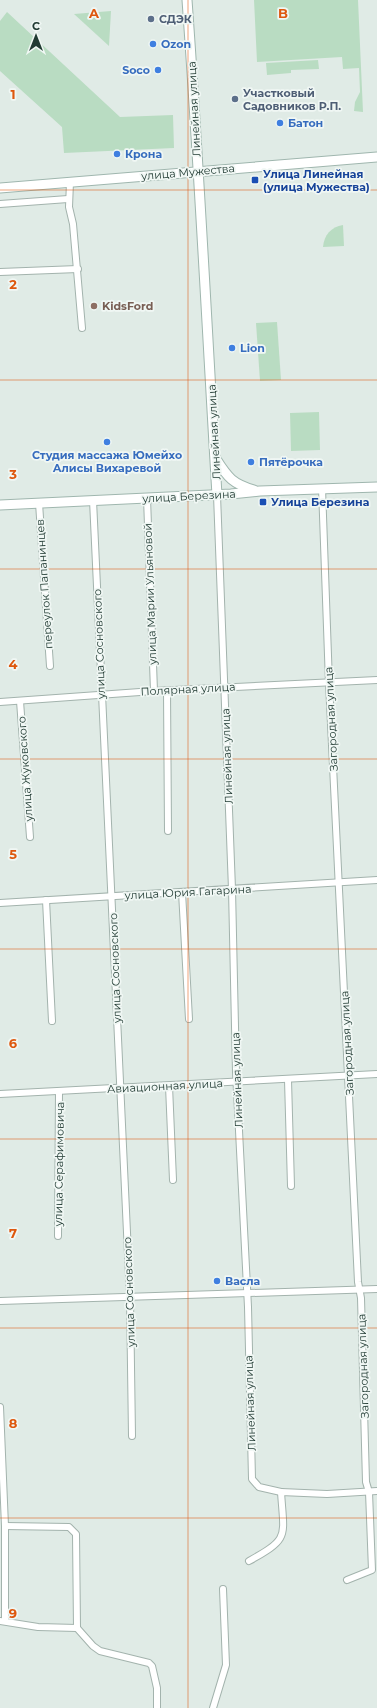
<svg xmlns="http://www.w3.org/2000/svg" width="377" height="1708" font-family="Montserrat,sans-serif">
	<rect width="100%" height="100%" fill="#e0ebe6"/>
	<g fill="#b9dcc2">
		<path d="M254,0h104l5,112 -9,-1 1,-9 5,-10 -1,-24 -16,1 -1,-12 -85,5z"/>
		<path d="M111,11l-2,35 -35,-32z"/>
		<path d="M7,12l113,105 53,-2 1,33 -110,5 -2,-26 -62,-56v-50z"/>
		<path d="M318,60l1,9 -28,1v3l-24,2 -1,-12z"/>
		<path d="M343,225l1,21 -21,1c1,-12 8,-20 20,-22z"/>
		<path d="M277,322l4,58 -21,1 -4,-58z"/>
		<path d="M319,412l1,38 -29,1 -1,-38z"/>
	</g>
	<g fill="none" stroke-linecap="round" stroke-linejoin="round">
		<g stroke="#a3b3ad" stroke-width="8">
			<g id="street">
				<path d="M70,182l-1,25 4,17 9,104"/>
				<path d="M0,204l68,-5"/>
				<path d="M0,272l78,-3"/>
				<path d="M322,488l7,195 29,599 3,16 5,184 3,10 3,78 -25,10"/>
				<path d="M217,495l15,394 4,183 12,235 4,172 7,8 22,5"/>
				<path d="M147,498l7,193"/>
				<path d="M93,500l37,797 2,139"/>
				<path d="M39,503l11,163"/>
				<path d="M167,690l1,141"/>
				<path d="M20,701l10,136"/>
				<path d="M0,702l154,-11 223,-11"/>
				<path d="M182,892l7,127"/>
				<path d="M46,900l6,121"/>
				<path d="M0,903l377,-23"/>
				<path d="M288,1080l3,106"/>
				<path d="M169,1086l4,94"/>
				<path d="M0,1094l377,-20"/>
				<path d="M58,1236l1,-144"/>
				<path d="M0,1301l377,-12"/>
				<path d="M0,1407l5,119v95"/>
				<path d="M5,1526l64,1 7,7 1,94"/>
				<path d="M249,1561c41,-23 35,-23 32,-69l46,2 50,-3"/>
				<path d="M0,1621l38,6 39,1 16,18 7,5 49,12 3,3 5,22v20"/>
				<path d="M213,1708l13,-43 -3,-76"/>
			</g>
		</g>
		<g stroke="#9fb6ae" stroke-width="11">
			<g id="secondary">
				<path d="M187,0c12,165 20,330 30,495"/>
				<path d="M0,188l377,-31"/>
				<path d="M216,459c12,19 17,25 38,31"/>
				<path d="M0,505l231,-11 29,-3 117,-4"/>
			</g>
		</g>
		<use href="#street" stroke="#fff" stroke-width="6"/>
		<use href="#secondary" stroke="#fff" stroke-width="9"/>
	</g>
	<path fill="none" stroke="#de580e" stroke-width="1" stroke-opacity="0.55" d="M188,0v1708M0,190h377M0,380h377M0,569h377M0,759h377M0,949h377M0,1139h377M0,1328h377M0,1518h377"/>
	<g fill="#5c6f8a" stroke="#f0f7f4" stroke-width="1.5">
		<circle cx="151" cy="19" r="4"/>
		<circle cx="235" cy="99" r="4"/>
	</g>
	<g fill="#3f7fe0" stroke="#f0f7f4" stroke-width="1.5">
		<circle cx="153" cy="44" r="4"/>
		<circle cx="158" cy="70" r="4"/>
		<circle cx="280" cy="123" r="4"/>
		<circle cx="117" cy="154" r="4"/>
		<circle cx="232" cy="348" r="4"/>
		<circle cx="107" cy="442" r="4"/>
		<circle cx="251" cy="462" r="4"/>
		<circle cx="217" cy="1281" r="4"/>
	</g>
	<g fill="#1a4fb4" stroke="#f0f7f4" stroke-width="1.5">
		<rect x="251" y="176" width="8" height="8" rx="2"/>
		<rect x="259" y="498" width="8" height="8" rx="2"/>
	</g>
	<circle fill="#8d6e63" stroke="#f0f7f4" stroke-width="1.5" cx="94" cy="306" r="4"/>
	<g text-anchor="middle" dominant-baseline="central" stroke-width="3.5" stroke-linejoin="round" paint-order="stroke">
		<g font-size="11" font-weight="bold" fill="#4e5e75" stroke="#f0f7f4" text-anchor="start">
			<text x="159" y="19">СДЭК</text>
			<text x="243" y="93">Участковый<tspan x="243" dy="13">Садовников Р.П.</tspan></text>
		</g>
		<g font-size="11" font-weight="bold" fill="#366cbe" stroke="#f0f7f4" text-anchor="start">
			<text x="161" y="44">Ozon</text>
			<text x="150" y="70" text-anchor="end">Soco</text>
			<text x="288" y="123">Батон</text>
			<text x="125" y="154">Крона</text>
			<text x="240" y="348">Lion</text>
			<text x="107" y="455" text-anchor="middle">Студия массажа Юмейхо<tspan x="107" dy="13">Алисы Вихаревой</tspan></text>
			<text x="259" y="462">Пятёрочка</text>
			<text x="225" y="1281">Васла</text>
		</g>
		<g font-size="11" fill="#213b33" stroke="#f0f7f4">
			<text transform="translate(194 109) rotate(-93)">Линейная улица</text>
			<text transform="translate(188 172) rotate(-5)">улица Мужества</text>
			<text transform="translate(214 432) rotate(-93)">Линейная улица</text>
			<text transform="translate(189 496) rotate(-3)">улица Березина</text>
			<text transform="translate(44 584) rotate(-94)">переулок Папанинцев</text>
			<text transform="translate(150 594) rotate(-92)">улица Марии Ульяновой</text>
			<text transform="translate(99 644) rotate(-92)">улица Сосновского</text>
			<text transform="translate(188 689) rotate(-3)">Полярная улица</text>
			<text transform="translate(331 719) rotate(-93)">Загородная улица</text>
			<text transform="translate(227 756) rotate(-92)">Линейная улица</text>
			<text transform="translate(25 769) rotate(-94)">улица Жуковского</text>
			<text transform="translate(188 892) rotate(-3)">улица Юрия Гагарина</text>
			<text transform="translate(115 968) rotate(-92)">улица Сосновского</text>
			<text transform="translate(347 1043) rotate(-93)">Загородная улица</text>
			<text transform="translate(237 1080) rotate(-92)">Линейная улица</text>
			<text transform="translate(165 1086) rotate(-3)">Авиационная улица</text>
			<text transform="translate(59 1164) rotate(-89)">улица Серафимовича</text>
			<text transform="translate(129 1292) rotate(-92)">улица Сосновского</text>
			<text transform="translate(363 1366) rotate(-92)">Загородная улица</text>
			<text transform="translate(250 1403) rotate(-92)">Линейная улица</text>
		</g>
		<g font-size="11" font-weight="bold" fill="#164399" stroke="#f0f7f4" text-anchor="start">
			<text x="263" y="174">Улица Линейная<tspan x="263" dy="13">(улица Мужества)</tspan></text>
			<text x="271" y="502">Улица Березина</text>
		</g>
		<g font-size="11" font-weight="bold" fill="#785e54" stroke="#f0f7f4" text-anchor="start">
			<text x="102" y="306">KidsFord</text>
		</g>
	</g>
	<g font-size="13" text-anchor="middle" font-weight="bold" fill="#de580e" stroke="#f0f7f4" stroke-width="3.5" stroke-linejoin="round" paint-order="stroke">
		<text x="94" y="18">A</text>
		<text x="283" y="18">B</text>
		<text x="13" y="99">1</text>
		<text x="13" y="289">2</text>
		<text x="13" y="479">3</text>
		<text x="13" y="669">4</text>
		<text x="13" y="859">5</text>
		<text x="13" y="1048">6</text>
		<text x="13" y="1238">7</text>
		<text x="13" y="1428">8</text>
		<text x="13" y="1618">9</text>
	</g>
	<g transform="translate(36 36)" stroke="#f0f7f4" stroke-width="3" paint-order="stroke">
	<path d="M0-3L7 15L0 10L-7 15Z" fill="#213b33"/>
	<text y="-6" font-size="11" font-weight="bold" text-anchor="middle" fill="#213b33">С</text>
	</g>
</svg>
